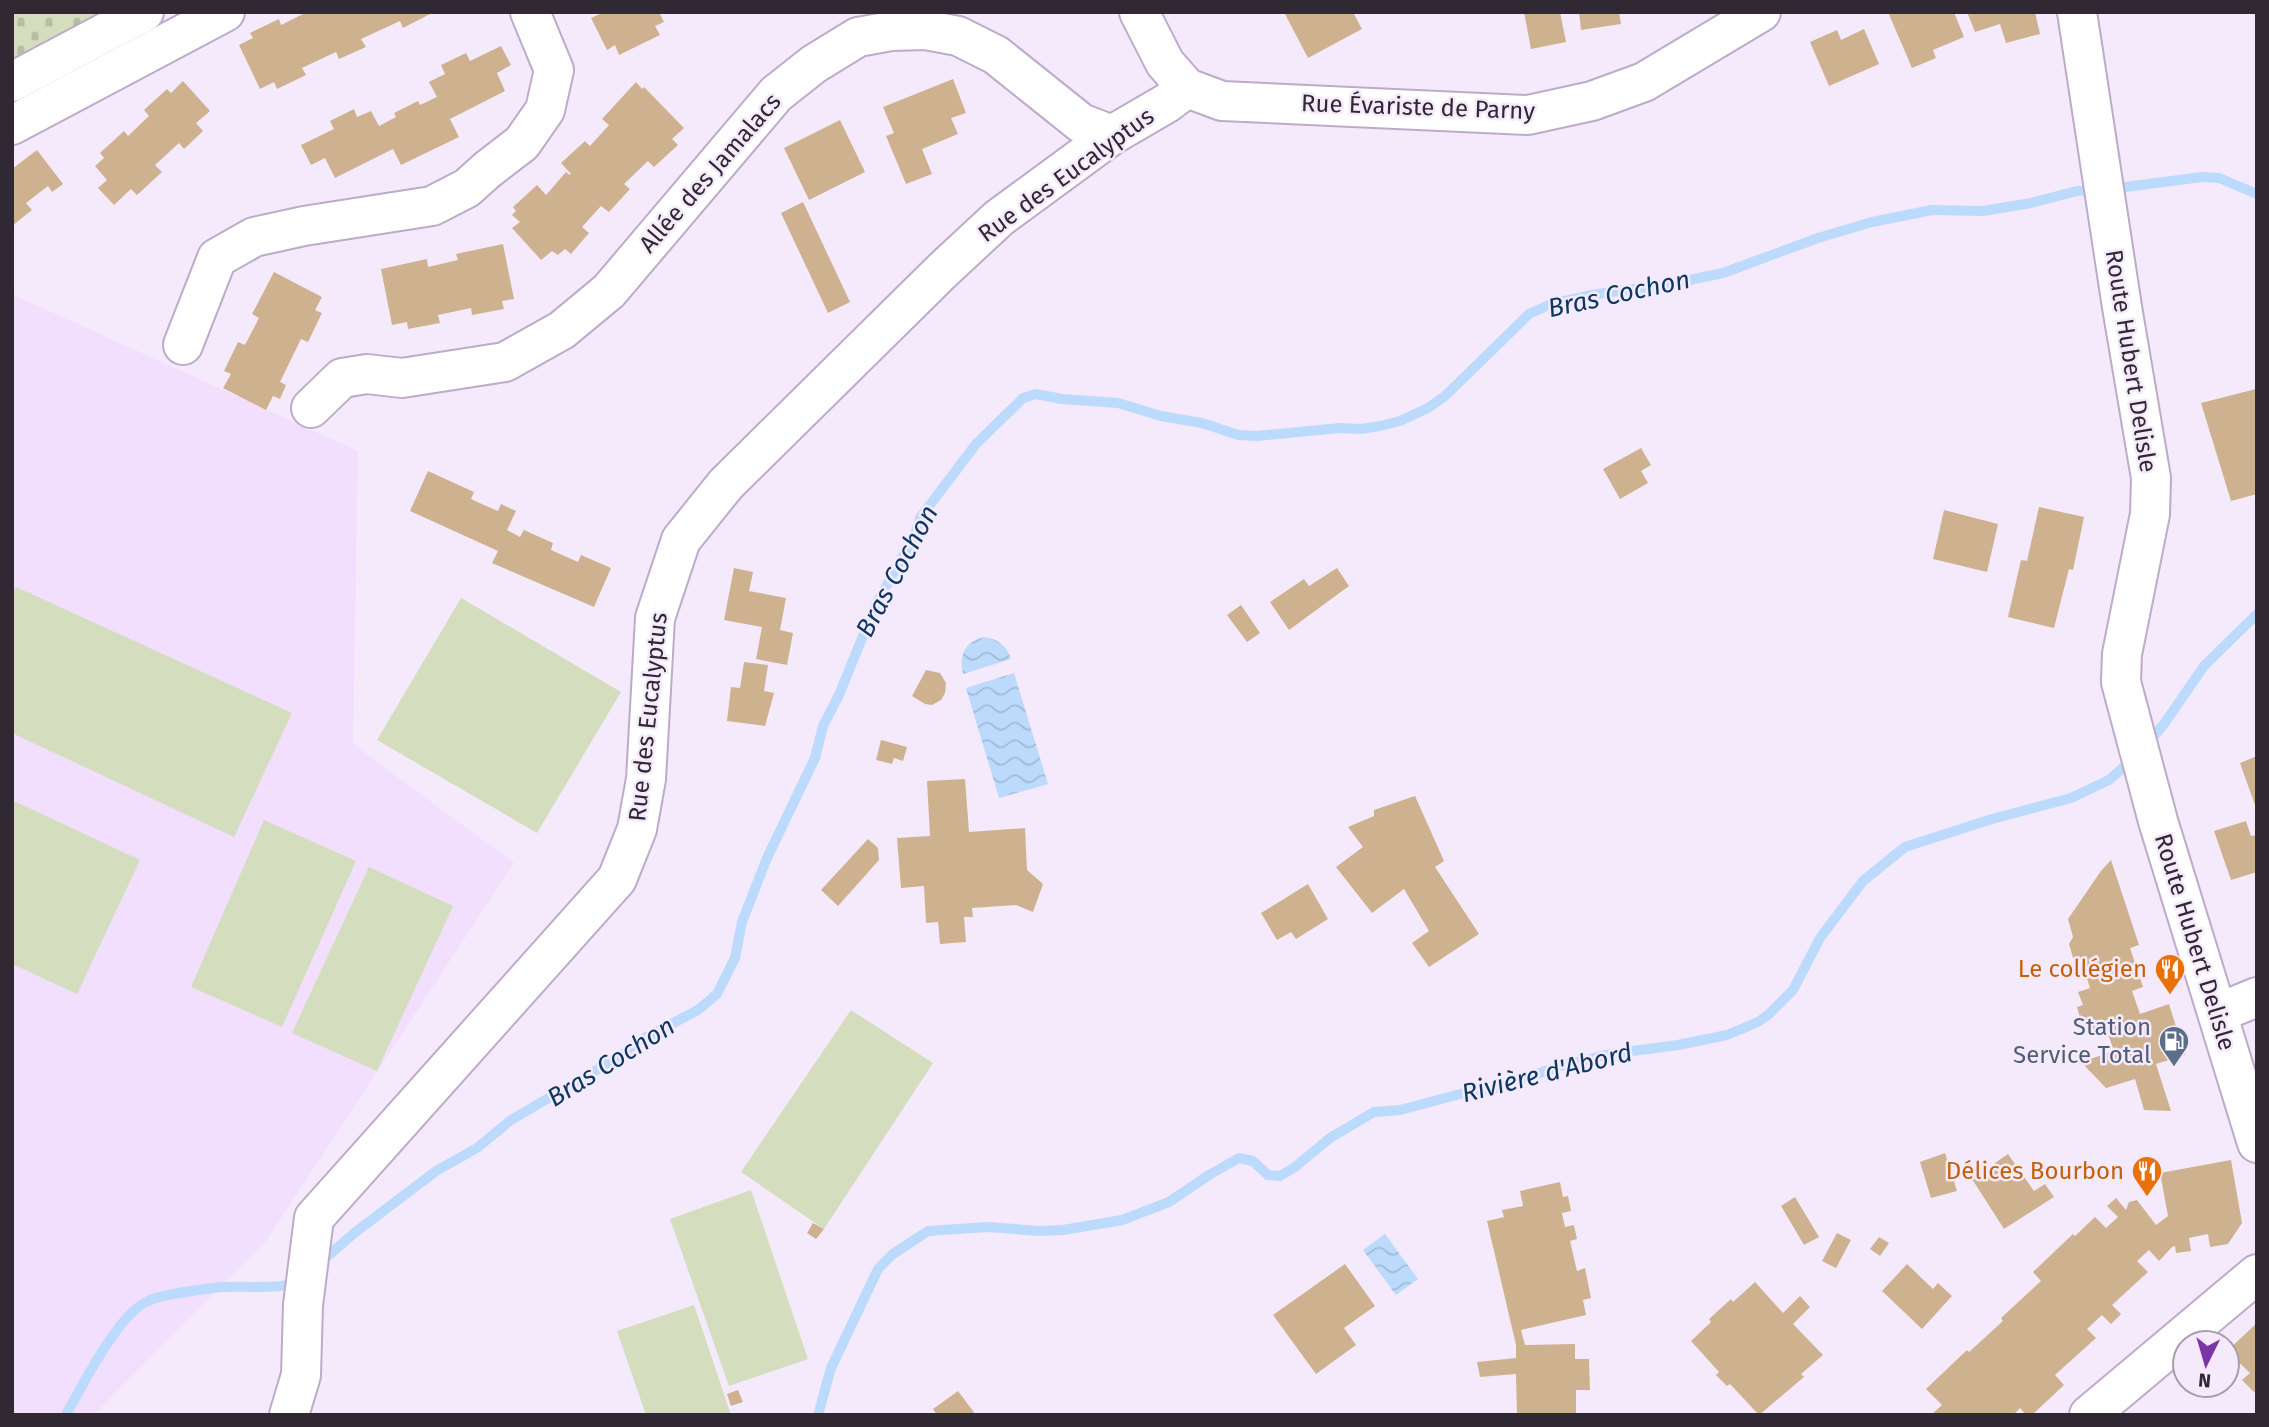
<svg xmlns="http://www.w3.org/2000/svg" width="2269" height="1427" font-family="'Fira Sans',sans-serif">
	<defs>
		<pattern id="cemetery-stones" width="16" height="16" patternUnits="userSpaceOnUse" patternTransform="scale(1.75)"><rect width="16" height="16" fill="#d4ddbd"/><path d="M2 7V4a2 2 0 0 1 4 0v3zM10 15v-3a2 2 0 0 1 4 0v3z" fill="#b6bea3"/></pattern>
		<pattern id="water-waves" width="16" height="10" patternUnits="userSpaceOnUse" patternTransform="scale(1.75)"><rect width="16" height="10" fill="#bcdafb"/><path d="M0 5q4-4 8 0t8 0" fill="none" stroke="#a2bbd8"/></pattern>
	</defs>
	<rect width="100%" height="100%" fill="#f5eafc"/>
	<path fill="#f1dffd" d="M12,294l346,157 -5,293 161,119 -248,378 -172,174h-82z"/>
	<path fill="url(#cemetery-stones)" d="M12,12h90l-90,50z"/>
	<g fill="#d4ddbd">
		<path d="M16,587l276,126 -58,124 -222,-104v-138z"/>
		<path d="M461,598l160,94 -84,141 -160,-93z"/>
		<path d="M12,800l128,60 -63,134 -65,-30z"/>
		<path d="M264,820l92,41 -74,166 -91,-40z"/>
		<path d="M369,867l84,39 -76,165 -85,-38z"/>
		<path d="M851,1010l82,53 -109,166 -83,-57z"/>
		<path d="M751,1190l57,169 -79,27 -59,-167z"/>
		<path d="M694,1305l37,110h-85l-29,-84z"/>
	</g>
	<g fill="url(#water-waves)">
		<path d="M984,637c14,2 22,8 27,22l-48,15c-4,-19 1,-32 21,-37z"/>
		<path d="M1014,673l34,111 -49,14 -33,-110z"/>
		<path d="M1385,1234l33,45 -22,16 -33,-45z"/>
	</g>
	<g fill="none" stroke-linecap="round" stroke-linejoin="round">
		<g stroke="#bcdafb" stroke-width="10">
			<path d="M2110,189l92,-12 17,1 38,16"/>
			<path d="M2148,743l16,-19 40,-58 53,-52"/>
			<path d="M320,1263l33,-29 83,-63 41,-23 34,-28 111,-65 15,-13 61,-32 19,-16 18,-36 7,-36 25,-64 48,-100 8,-32 16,-31 36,-89 40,-71 5,-17 56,-74 47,-46 13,-4 26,5 56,4 43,13 41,7 36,12 19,1 83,-8 21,1 19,-3 20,-5 28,-13 17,-12 84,-82 22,-10 46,-10 74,-10 52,-11 95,-35 54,-16 60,-12 51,1 48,-8 46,-12 18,-1"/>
			<path d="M66,1415c16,-29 52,-101 82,-114 14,-7 57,-12 74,-14 25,-1 52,2 76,-4"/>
			<path d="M818,1415l13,-47 47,-99 15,-15 35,-23 60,-4 51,4 24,-1 59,-10 47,-18 40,-27 30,-17 14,3 15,14 12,1 15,-9 35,-29 44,-26 26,-2 68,-18 28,-4 61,-21 53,-13 68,-9 49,-10 31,-13 10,-7 25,-25 27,-52 43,-57 42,-34 87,-28 79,-21 38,-18 24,-21"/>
		</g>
	</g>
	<g fill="#ceb290">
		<path d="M307,12h127l-31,16 -3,-7 -39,18 5,8 -27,12 -3,-7 -34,16 4,7 -29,14 -3,-7 -14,7 -21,-44 14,-7 -3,-5 29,-14 2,6z"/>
		<path d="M599,12h60l5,10 -9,4 5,9 -41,20 -4,-10 -8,5 -16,-32 9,-4z"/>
		<path d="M1284,12h69l9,17 -54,29z"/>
		<path d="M1524,12h36l6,30 -35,7z"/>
		<path d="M1579,12h40l2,12 -40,6z"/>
		<path d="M1888,12h66l10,25 -31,13 3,8 -24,10z"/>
		<path d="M1967,12h68l5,22 -34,9 -6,-19 -25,8z"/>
		<path d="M1864,29l15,35 -50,22 -19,-44 27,-12 4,10z"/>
		<path d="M501,46l10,19 -14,8 8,18 -55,28 9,18 -58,28 -8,-16 -58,29 -10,-20 -14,7 -10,-20 33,-16 -4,-8 24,-12 3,8 14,-6 8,15 17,-9 -2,-4 24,-12 2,4 17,-8 -8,-15 16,-8 -4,-9 25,-12 4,8z"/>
		<path d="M953,79l13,34 -15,5 7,16 -36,15 10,25 -26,10 -20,-48 8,-3 -11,-26z"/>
		<path d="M183,81l27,30 -14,12 7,8 -19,18 -5,-6 -24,22 7,7 -25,23 -6,-6 -17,16 -16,-17 9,-8 -12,-14 9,-8 -4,-5 24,-22 4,5 21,-20 -5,-6 23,-21 4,4z"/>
		<path d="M636,82l6,7 2,-2 40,41 -12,11 6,6 -24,22 -6,-6 -24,23 6,5 -21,23 -8,-6 -19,21 7,6 -18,21 -6,-5 -7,6 -6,-4 -11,9 -29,-32 8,-6 -8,-7 4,-4 -3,-4 24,-22 9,10 20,-23 4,3 1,-1 -10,-11 24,-22 5,5 19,-21 -7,-6z"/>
		<path d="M840,120l25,52 -56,28 -25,-52z"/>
		<path d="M37,150l26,34 -11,8 -4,-6 -22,17 6,7 -20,16v-57z"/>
		<path d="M803,202l47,100 -22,11 -47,-100z"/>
		<path d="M503,244l11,55 -12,2 2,8 -32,6 -1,-7 -33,7 2,8 -32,6 -1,-7 -15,3 -11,-56 46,-10 1,8 30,-7 -2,-6z"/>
		<path d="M274,272l48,25 -7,13 7,3 -14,29 -7,-3 -21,43 6,3 -6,14 -7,-3 -7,14 -43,-22 8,-14 -7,-3 14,-29 7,3 14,-27 -7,-4z"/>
		<path d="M2256,389l1,105 -26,7 -30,-98z"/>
		<path d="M1641,448l10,17 -10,6 7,12 -28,16 -17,-30z"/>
		<path d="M428,471l46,21 -3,7 13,6 14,6 3,-7 15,7 -9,19 13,7 4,-7 29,13 -2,7 27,12 3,-7 30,13 -17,39 -102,-44 6,-12 -88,-40z"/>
		<path d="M2039,507l45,10 -11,53 -4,-1 -15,59 -46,-11 13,-57 6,1z"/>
		<path d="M1944,510l54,14 -11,48 -54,-13z"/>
		<path d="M734,568l19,4 -4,19 37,7 -6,32 13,3 -6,32 -31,-6 6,-32 -38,-7z"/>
		<path d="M1337,568l12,18 -60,44 -19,-28 34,-23 5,7z"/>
		<path d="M1241,605l19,28 -13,9 -20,-27z"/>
		<path d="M744,662l24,3 -4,26 10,2 -9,33 -38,-5 4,-34 9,1z"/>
		<path d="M926,670l14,3 6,10 -1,10 -4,7 -9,5 -7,-1 -13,-8z"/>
		<path d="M881,740l26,7 -4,14 -9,-3 -2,6 -16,-4z"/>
		<path d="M2257,756v52h-1l-16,-45z"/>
		<path d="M965,779l4,53 56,-4 2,42 16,14 -10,28 -17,-7 -44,3 1,9h-9l2,25 -26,2 -2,-22 -12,1 -2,-37 -23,2 -4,-50 33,-2 -3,-55z"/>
		<path d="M1415,796l29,65 -9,6 44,67 -50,33 -17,-24 17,-12 -25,-42 -32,24 -36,-46 27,-20 -15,-20 26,-11v-6z"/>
		<path d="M2246,821l5,15 6,-1v37l-26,8 -17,-49z"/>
		<path d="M868,839l10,9 1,12 -41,46 -17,-16z"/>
		<path d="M2111,860l28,85 -9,3 13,39 -11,4 8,23 29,-10 16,51 -29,9 15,47 -27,-1 -9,-31 -29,9 -25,-26 33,-11 -9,-25 -21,6 -7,-25 6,-2 -5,-13 12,-4 -9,-29 -7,2 -5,-17 4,-7 -5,-18 33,-48z"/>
		<path d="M1308,884l20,35 -32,20 -5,-7 -14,8 -16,-27z"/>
		<path d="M1945,1153l12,38 -26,7 -11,-36z"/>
		<path d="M2008,1154l26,37 11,-7 9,13 -50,32 -32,-50z"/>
		<path d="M2231,1160l11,63 -14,21 -18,3 -2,-13 -19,4 2,13 -15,2 -1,-7 -3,1 -13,14 -10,-11 -12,11 11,11 -36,33 9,9 -10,10 -9,-9 -15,14 9,9 -41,37 9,10 -32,30h-6l-6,-7 -7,7h-82l11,-10 -16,-16 41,-39 2,2 34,-31 -2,-3 40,-37 -8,-9 40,-38 2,2 20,-19 11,11 12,-11 -11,-11 9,-8 10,12 3,-8 8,-2 19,25 12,-9 -8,-43z"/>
		<path d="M1560,1182l3,15 5,-1 3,15 -9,2 3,14 9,-2 3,14 -7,2 7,30 8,-3 6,30 -8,2 3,15 -65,15 4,15 50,-1v15h14l1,31h-14v25h-59l-1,-41 -36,3 -3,-15 39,-4v-13l-29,-124 17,-4 -2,-7 21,-4 -3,-15z"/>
		<path d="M1795,1197l24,40 -15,8 -23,-39z"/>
		<path d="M813,1223l11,6 -8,10 -9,-6z"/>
		<path d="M1837,1233l14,7 -15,28 -14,-7z"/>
		<path d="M1879,1237l10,6 -9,13 -10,-7z"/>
		<path d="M1345,1264l30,42 -31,22 12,17 -40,29 -43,-59z"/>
		<path d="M1907,1264l26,25 5,-6 14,13 -30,33 -40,-38z"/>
		<path d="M1755,1282l28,31 17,-17 10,11 -17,17 30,31 -22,19 3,3 -45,38 -29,-31 -3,2 -11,-11 3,-3 -28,-31 20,-19 -2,-3 22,-20 2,3z"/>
		<path d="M2257,1323v66l-3,3 -12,-12 8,-7 -23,-22z"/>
		<path d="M738,1390l5,12 -12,4 -4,-12z"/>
		<path d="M958,1391l18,24h-39l-4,-6z"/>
	</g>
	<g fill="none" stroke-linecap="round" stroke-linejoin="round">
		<g stroke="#bdabc9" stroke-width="42">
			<g id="street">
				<path d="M1139,12l26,51 22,25 35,13 306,14 64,-14 52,-19 117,-70"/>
				<path d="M183,345l34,-87 37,-21 50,-11 128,-20 35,-18 20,-18 35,-27 23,-33 9,-40 -24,-58"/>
				<path d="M311,408l31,-30 25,-4 35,4 103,-16 57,-32 47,-39 167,-197 38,-30 44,-27 33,-6 35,-1 32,6 38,19 85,68 31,12"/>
				<path d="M2218,1013l39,-16"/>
				<path d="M289,1415l12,-40 2,-70 11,-87 303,-339 20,-50 9,-50 9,-161 26,-78 45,-56 217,-214 56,-52 113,-83 55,-32 20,-15"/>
				<path d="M2089,1415l168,-141"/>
			</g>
		</g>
		<g stroke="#bdabc9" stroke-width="42">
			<g id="secondary">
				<path d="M2077,12l45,295 29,171 -1,36 -28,140 -1,28 37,139 99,322"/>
				<path d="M12,82l132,-70"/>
				<path d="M12,125l213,-113"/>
			</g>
		</g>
		<use href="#street" stroke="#fff" stroke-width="38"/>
		<use href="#secondary" stroke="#fff" stroke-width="38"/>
	</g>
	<defs>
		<g id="restaurant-pin" transform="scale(1.575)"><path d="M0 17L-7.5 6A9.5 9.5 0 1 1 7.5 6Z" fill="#e8710a" stroke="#f5eafc"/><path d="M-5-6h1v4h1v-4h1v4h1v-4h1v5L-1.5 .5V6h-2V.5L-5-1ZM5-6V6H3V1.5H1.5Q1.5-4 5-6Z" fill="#fff"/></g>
		<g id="fuel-pin" transform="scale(1.575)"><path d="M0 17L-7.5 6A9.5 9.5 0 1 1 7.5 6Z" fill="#5c6f8a" stroke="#f5eafc"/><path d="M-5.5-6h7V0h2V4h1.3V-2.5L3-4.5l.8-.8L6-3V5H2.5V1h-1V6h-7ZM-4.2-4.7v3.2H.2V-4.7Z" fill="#fff"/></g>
	</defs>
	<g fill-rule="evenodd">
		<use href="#restaurant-pin" x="2170" y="969"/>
		<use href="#fuel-pin" x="2174" y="1041"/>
		<use href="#restaurant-pin" x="2147" y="1171"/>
	</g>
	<g text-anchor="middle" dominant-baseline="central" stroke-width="5" stroke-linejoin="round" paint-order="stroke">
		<g font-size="24" fill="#302934" stroke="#f5eafc">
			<text transform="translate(1418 107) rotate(2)">Rue Évariste de Parny</text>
			<text transform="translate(710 173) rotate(-49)">Allée des Jamalacs</text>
			<text transform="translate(1066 175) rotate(-36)">Rue des Eucalyptus</text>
			<text transform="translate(2131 361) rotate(81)">Route Hubert Delisle</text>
			<text transform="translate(648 717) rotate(-84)">Rue des Eucalyptus</text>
			<text transform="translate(2195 942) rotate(73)">Route Hubert Delisle</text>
		</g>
		<g font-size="24" fill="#c56008" stroke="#f5eafc" text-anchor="end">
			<text x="2147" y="969">Le collégien</text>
			<text x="2124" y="1171">Délices Bourbon</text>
		</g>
		<g font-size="24" fill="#4e5e75" stroke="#f5eafc" text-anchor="end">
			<text x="2151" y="1027">Station<tspan x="2151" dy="28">Service Total</tspan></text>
		</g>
		<g font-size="26" font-style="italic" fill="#0b3860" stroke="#f5eafc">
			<text transform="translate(1619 294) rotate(-12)">Bras Cochon</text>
			<text transform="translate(897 571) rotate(-62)">Bras Cochon</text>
			<text transform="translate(611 1062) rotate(-32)">Bras Cochon</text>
			<text transform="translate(1547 1073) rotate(-14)">Rivière d'Abord</text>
		</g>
	</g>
	<rect width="2269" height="1427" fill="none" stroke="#302934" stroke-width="28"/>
	<g transform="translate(2206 1364) rotate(185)"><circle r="33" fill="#f5eafc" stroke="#a69dac" stroke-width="2"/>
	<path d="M0-5L12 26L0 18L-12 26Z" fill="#7c35a8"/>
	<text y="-10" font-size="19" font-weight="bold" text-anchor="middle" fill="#302934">N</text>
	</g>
</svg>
